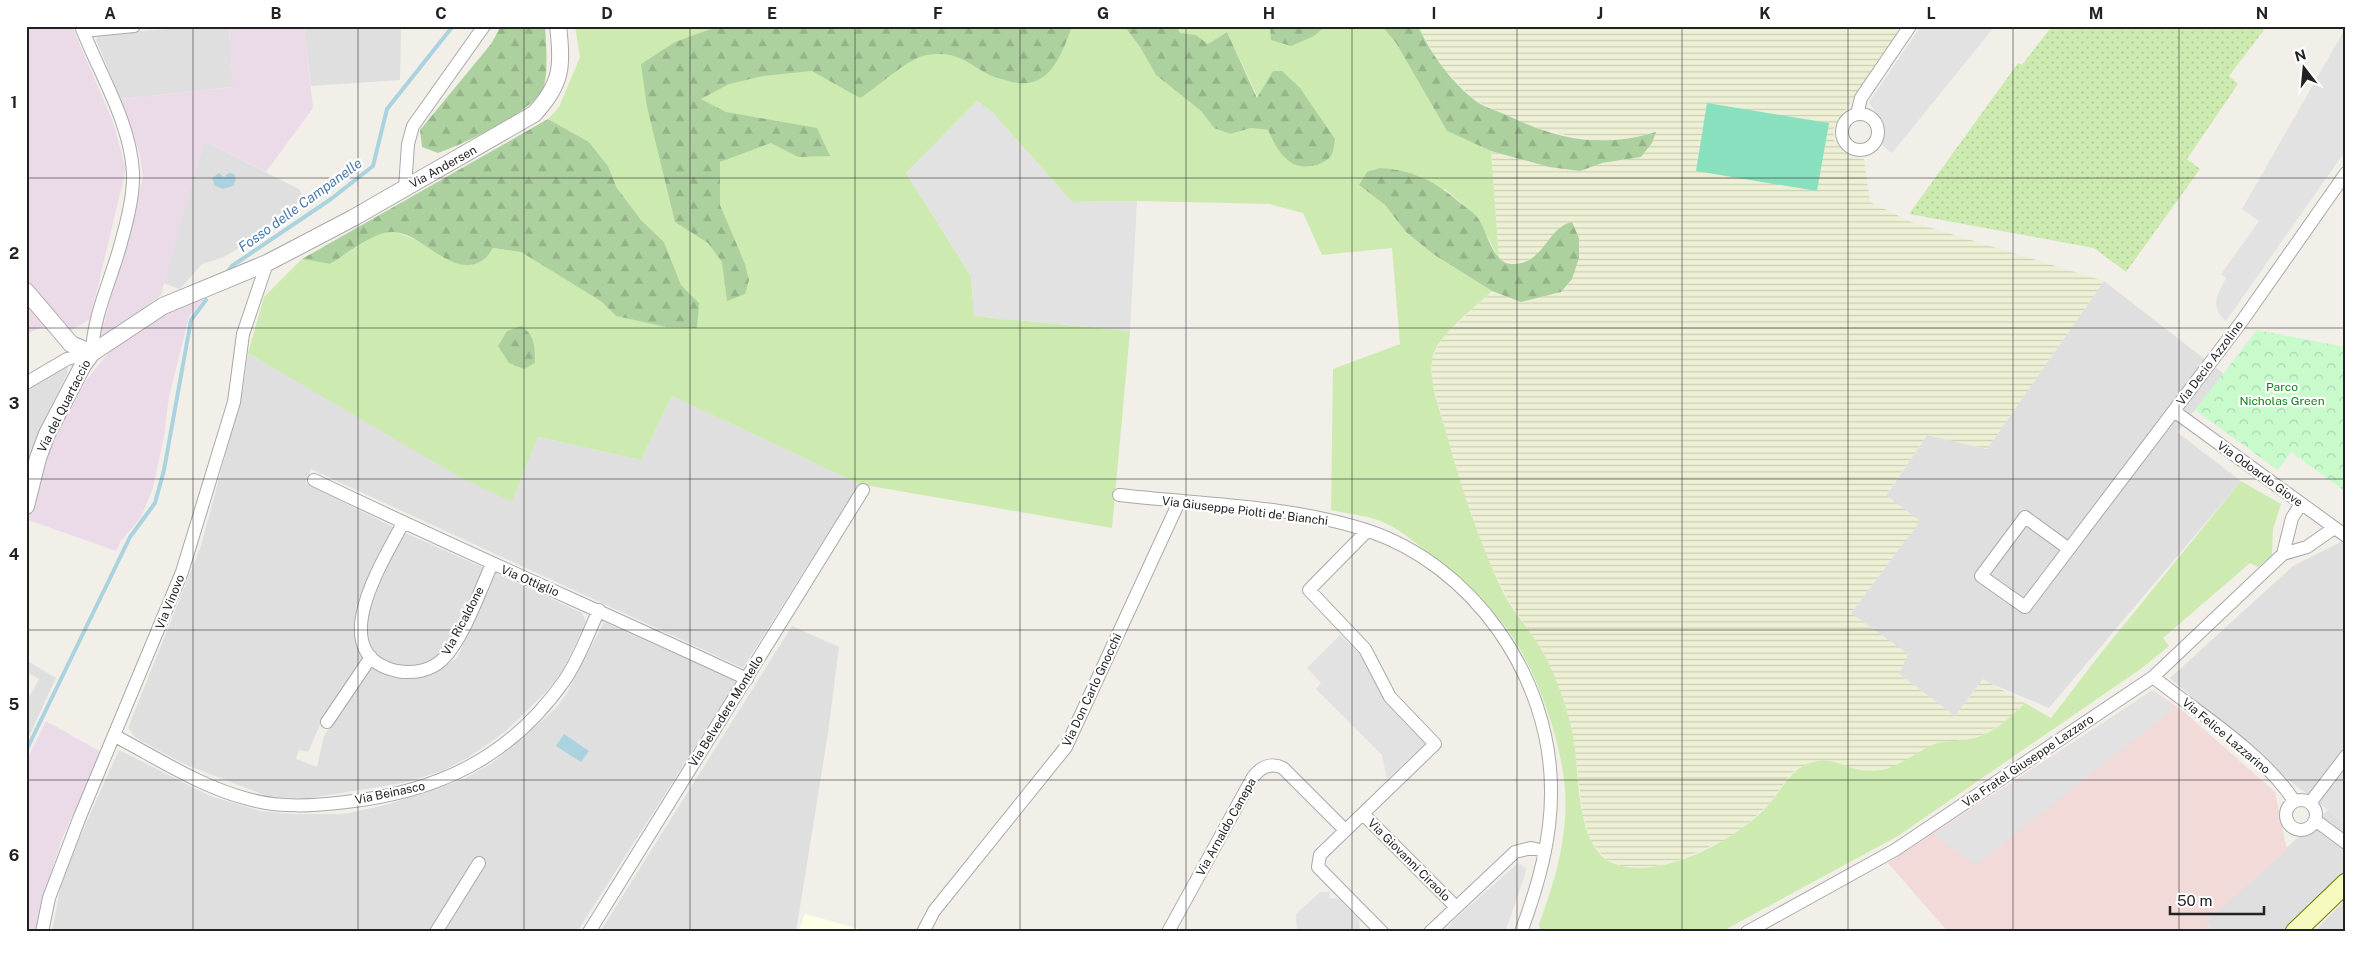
<svg xmlns="http://www.w3.org/2000/svg" width="2372" height="958" viewBox="0 0 2372 958" font-family="'Public Sans',sans-serif">
<defs>
<pattern id="farmland-rules" width="6" height="5" patternUnits="userSpaceOnUse" patternTransform="scale(1.25)"><rect width="6" height="5" fill="#eef0d5"/><path d="M0 2.5h6" fill="none" stroke="#ccceb7"/></pattern>
<pattern id="forest-firs" width="22" height="20" patternUnits="userSpaceOnUse" patternTransform="scale(1.25)"><rect width="22" height="20" fill="#add19e"/><path d="M5 1l3.5 6h-7zM16 11l3.5 6h-7z" fill="#95b388"/></pattern>
<pattern id="park-crowns" width="20" height="18" patternUnits="userSpaceOnUse" patternTransform="scale(1.25)"><rect width="20" height="18" fill="#c8facc"/><path d="M2 6a3 3 0 1 1 6 0M12 15a3 3 0 1 1 6 0" fill="none" stroke="#acd6af"/></pattern>
<pattern id="garden-dots" width="8" height="8" patternUnits="userSpaceOnUse" patternTransform="scale(1.25)"><rect width="8" height="8" fill="#cdebb0"/><path d="M2 2h.1M6 6h.1" fill="none" stroke="#b0c997" stroke-width="1.8" stroke-linecap="round"/></pattern>
</defs>
<rect width="100%" height="100%" fill="#f2efe9"/>
<path fill="#e0dfdf" d="M 212,26 L 229,26 L 233,87 L 121,99 L 96,40 L 99,34 Z
M 304,26 L 401,26 L 400,80 L 311,86 Z
M 204,141 L 299,189 L 304,199 L 287,219 L 224,257 L 202,264 L 180,289 L 163,283 Z
M 2104,281 L 2224,374 L 2177,432 L 2241,481 L 2049,708 L 1983,680 L 1955,716 L 1899,674 L 1851,613 L 1919,522 L 1886,496 L 1927,435 L 1987,449 Z
M 248,353 L 512,502 L 538,437 L 641,460 L 672,396 L 859,484 L 743,668 L 311,469 L 306,483 L 393,527 L 372,566 L 356,606 L 355,636 L 365,659 L 323,718 L 308,752 L 299,750 L 296,759 L 317,767 L 324,736 L 371,664 L 391,677 L 405,679 L 433,674 L 457,658 L 496,573 L 582,613 L 586,622 L 563,670 L 545,693 L 506,731 L 469,757 L 442,771 L 403,783 L 303,799 L 267,796 L 184,764 L 136,738 L 128,728 L 201,546 L 243,389 Z
M 68,366 L 67,374 L 38,434 L 31,458 L 26,461 L 26,390 Z
M 403,532 L 484,568 L 447,647 L 432,661 L 415,667 L 397,666 L 383,659 L 374,652 L 365,628 L 366,611 Z
M 2341,542 L 2346,546 L 2346,870 L 2283,932 L 2213,932 L 2205,922 L 2328,810 L 2286,778 L 2170,678 L 2293,566 Z
M 604,622 L 737,681 L 577,932 L 442,932 L 465,877 L 429,932 L 52,932 L 63,874 L 119,750 L 210,796 L 260,811 L 293,814 L 345,814 L 389,804 L 464,779 L 492,763 L 524,737 L 556,708 L 567,693 Z
M 792,626 L 839,647 L 828,733 L 796,932 L 600,932 Z
M 26,660 L 56,678 L 26,743 L 26,703 L 39,679 L 26,672 Z
M 2346,899 L 2346,932 L 2314,932 Z"/>
<path fill="#f2dad9" d="M 2153,690 L 2183,711 L 2275,792 L 2287,850 L 2205,922 L 2213,932 L 1948,932 L 1888,863 Z"/>
<path fill="#ebdbe8" d="M 26,26 L 72,26 L 113,122 L 126,169 L 90,319 L 67,333 L 26,283 Z
M 229,26 L 304,26 L 313,108 L 266,172 L 204,141 L 161,295 L 99,342 L 143,178 L 140,155 L 121,99 L 233,87 Z
M 203,294 L 203,300 L 189,317 L 169,397 L 164,436 L 153,488 L 141,517 L 121,541 L 116,551 L 28,520 L 39,474 L 54,435 L 84,383 L 110,351 L 139,328 Z
M 26,302 L 45,326 L 26,334 Z
M 46,721 L 101,752 L 61,841 L 39,913 L 36,932 L 26,932 L 26,761 Z"/>
<path fill="#ffffe5" d="M 805,914 L 863,930 L 866,932 L 798,932 Z"/>
<path fill="url(#farmland-rules)" d="M 1418,26 L 1902,26 L 1833,129 L 1834,140 L 1841,149 L 1852,158 L 1864,159 L 1870,202 L 1909,221 L 2104,281 L 1987,449 L 1927,435 L 1886,495 L 1920,521 L 1851,613 L 1908,654 L 1899,674 L 1955,716 L 1983,679 L 2025,703 L 2008,719 L 1985,734 L 1970,739 L 1933,745 L 1892,768 L 1870,772 L 1824,760 L 1815,761 L 1795,770 L 1789,776 L 1769,804 L 1734,836 L 1674,862 L 1655,866 L 1622,866 L 1607,860 L 1596,848 L 1591,841 L 1583,816 L 1574,743 L 1544,653 L 1507,598 L 1486,555 L 1460,483 L 1432,381 L 1432,358 L 1443,337 L 1492,291 L 1521,302 L 1561,292 L 1572,279 L 1552,237 L 1542,252 L 1528,260 L 1511,264 L 1499,259 L 1491,151 L 1549,167 L 1580,171 L 1602,163 L 1641,157 L 1656,133 L 1628,140 L 1593,141 L 1543,130 L 1522,123 L 1474,100 L 1439,64 Z"/>
<path fill="#cdebb0" d="M 575,26 L 1124,26 L 1140,47 L 1156,75 L 1201,111 L 1214,128 L 1230,134 L 1251,128 L 1268,130 L 1273,141 L 1258,98 L 1227,32 L 1208,44 L 1196,35 L 1180,33 L 1177,26 L 1270,26 L 1270,29 L 1314,36 L 1326,26 L 1382,26 L 1396,43 L 1447,131 L 1491,151 L 1499,259 L 1477,217 L 1445,189 L 1359,185 L 1385,205 L 1406,232 L 1433,254 L 1492,291 C 1475,308 1434,337 1432,361 C 1429,385 1440,409 1446,432 C 1461,488 1479,542 1504,594 C 1515,615 1533,633 1544,654 C 1558,680 1572,720 1575,749 C 1579,782 1578,851 1615,864 C 1660,881 1741,838 1769,804 C 1785,786 1791,766 1817,761 C 1832,757 1854,772 1871,771 C 1895,771 1911,755 1932,745 C 1944,740 1957,742 1970,739 C 1991,735 2010,718 2025,703 L 2051,718 L 2101,653 L 2241,481 L 2281,504 L 2273,529 L 2272,555 L 2258,567 L 2250,563 L 2163,638 L 2169,646 L 2142,668 L 1898,836 L 1721,932 L 1541,932 L 1539,924 C 1555,881 1568,838 1565,791 C 1562,741 1535,665 1504,625 C 1486,603 1465,586 1444,567 C 1426,551 1405,532 1383,522 C 1368,515 1347,514 1331,510 L 1333,369 L 1400,344 L 1392,248 L 1322,255 L 1303,213 L 1269,204 L 1137,201 L 1072,202 L 992,112 L 977,101 L 906,173 L 971,276 L 974,316 L 1130,331 L 1112,528 L 859,484 L 672,396 L 641,460 L 538,437 L 512,502 L 458,476 L 248,353 L 264,297 L 302,259 L 330,264 L 377,234 L 393,231 L 416,240 L 448,260 L 484,260 L 493,248 L 521,252 L 602,302 L 616,316 L 699,303 L 681,285 L 664,242 L 641,220 L 617,188 L 608,166 L 589,142 L 548,119 L 559,107 L 580,57 Z"/>
<path fill="url(#forest-firs)" d="M 501,26 L 545,26 C 546,40 549,79 542,91 C 529,113 464,144 438,153 L 422,147 L 420,130 L 491,44 Z
M 719,26 L 1072,26 C 1060,60 1047,94 1005,80 C 998,78 990,76 984,72 C 963,59 953,51 927,55 C 909,57 877,88 860,98 L 812,71 L 763,76 L 729,84 L 701,99 L 726,112 L 817,128 L 830,156 L 798,157 L 771,143 L 720,162 L 720,205 L 745,264 L 749,280 L 745,294 L 727,301 L 722,262 L 708,243 L 675,222 L 647,107 L 641,64 L 675,42 Z
M 1124,26 L 1177,26 L 1180,33 L 1196,35 L 1208,44 L 1227,32 L 1257,98 L 1273,71 L 1282,71 L 1300,88 L 1335,139 C 1334,144 1334,150 1332,154 C 1325,167 1300,170 1290,162 C 1279,154 1273,141 1268,130 L 1251,128 L 1230,134 L 1214,128 L 1201,111 L 1156,75 L 1140,47 Z
M 1270,26 L 1326,26 L 1314,36 L 1291,46 L 1271,40 Z
M 1382,26 L 1418,26 C 1431,54 1449,79 1473,99 C 1481,106 1495,110 1504,114 C 1557,139 1600,149 1656,132 L 1652,143 L 1641,157 L 1602,163 L 1580,171 L 1549,167 L 1491,151 L 1447,131 L 1396,43 Z
M 548,119 L 589,142 L 608,166 L 617,188 L 641,220 L 664,242 L 681,285 L 699,303 L 697,328 L 666,327 L 616,316 L 602,302 L 521,252 L 493,248 C 490,252 487,258 483,260 C 452,281 421,230 391,232 C 372,233 347,254 330,264 L 302,259 Z
M 1380,168 C 1412,170 1435,181 1459,202 C 1465,207 1472,211 1477,217 C 1487,229 1492,264 1512,264 C 1544,265 1547,227 1572,222 L 1579,238 L 1579,258 L 1572,279 L 1561,292 L 1521,302 L 1492,291 L 1433,254 L 1406,232 L 1385,205 L 1359,185 L 1367,172 Z
M 521,326 C 535,335 535,347 535,363 L 524,369 L 509,363 L 498,346 L 507,331 Z"/>
<path fill="url(#park-crowns)" d="M 2257,330 L 2346,347 L 2346,492 L 2291,452 L 2278,470 L 2195,410 Z"/>
<path fill="url(#garden-dots)" d="M 2052,26 L 2267,26 L 2229,76 L 2238,84 L 2187,159 L 2200,169 L 2126,272 L 2094,248 L 1909,214 L 2018,63 L 2022,65 Z"/>
<path fill="#88e0be" d="M 1707,103 L 1829,123 L 1817,191 L 1696,171 Z"/>
<path fill="#e2e2e2" d="M 1921,26 L 1995,26 L 1892,153 L 1882,145 L 1883,132 L 1880,120 L 1869,102 Z
M 2346,27 L 2346,150 L 2226,321 L 2219,314 L 2216,304 L 2217,296 L 2226,278 L 2221,274 L 2259,221 L 2242,209 Z
M 977,101 L 992,112 L 1072,202 L 1137,201 L 1130,331 L 974,316 L 971,276 L 906,173 Z
M 1340,635 L 1359,653 L 1383,696 L 1427,742 L 1387,779 L 1382,755 L 1316,689 L 1321,683 L 1307,668 Z
M 2153,690 L 2174,708 L 1976,865 L 1934,835 Z
M 2346,769 L 2346,827 L 2321,803 Z
M 1518,863 L 1526,868 L 1525,875 L 1505,932 L 1445,932 L 1453,921 Z
M 1320,892 L 1330,892 L 1329,898 L 1339,899 L 1359,920 L 1360,932 L 1297,932 L 1296,914 Z"/>
<path fill="#aad3df" d="M 219,173 L 224,177 L 229,173 L 234,174 L 236,179 L 233,186 L 223,189 L 215,186 L 212,178 Z
M 564,734 L 589,751 L 581,762 L 556,746 Z"/>
<g fill="none" stroke-linecap="round" stroke-linejoin="round">
<path stroke="#aad3df" stroke-width="4" d="M 228,271 L 232,266 L 331,199 L 373,166 L 387,109 L 453,26
M 26,751 L 130,537 L 155,503 L 164,470 L 191,320 L 206,300"/>
<defs>
<path id="minor" d="M 83,31 L 134,26
M1842 132a18 18 0 1 1 36 0a18 18 0 1 1-36 0Z
M 1857,114 L 1861,98 L 1910,26
M 405,188 L 408,144 L 413,126 L 484,26
M 26,383 L 67,359 L 92,353 C 93,314 113,276 122,239 C 128,218 134,194 133,172 C 130,121 99,73 81,26
M 2174,411 L 2346,536
M 314,480 C 457,549 603,612 747,679
M 1119,495 C 1200,504 1288,505 1366,530 C 1473,565 1550,676 1551,788 C 1552,838 1538,886 1521,932
M 403,523 C 384,560 322,654 397,671 C 413,674 431,671 443,659 C 463,640 480,590 492,564
M 1367,531 L 1309,590 L 1365,649 L 1390,697 L 1435,744 L 1320,855 L 1318,867 L 1382,932
M 2069,549 L 2025,517 L 1981,576 L 2025,607 L 2242,321 L 2346,173
M 2283,554 L 2292,518 L 2301,504
M 2153,677 C 2197,712 2264,754 2294,801
M 327,722 L 371,657
M 115,736 C 157,758 201,787 248,799 C 280,808 313,806 346,802 C 437,792 510,758 564,681 C 579,660 588,633 599,610
M2286 815a15 15 0 1 1 30 0a15 15 0 1 1-30 0Z
M 2310,803 L 2346,756
M 1363,814 L 1456,907
M 2315,820 L 2346,843
M 42,932 L 49,898 L 79,819 L 182,572 L 234,402 L 243,334 L 267,263
M 436,932 L 479,863
M 589,932 L 863,490
M 923,932 L 934,911 L 1066,747 L 1179,502
M 1168,932 L 1253,777 C 1261,767 1271,762 1283,768 L 1345,830
M 1430,932 L 1515,852 L 1531,848 L 1545,851
M 1747,932 L 1895,850 L 2153,677 L 2283,554 L 2307,547 L 2334,528"/>
<path id="tertiary" d="M 26,291 L 71,344 L 92,353
M 26,506 L 38,458 L 47,434 L 83,365 L 92,353 L 163,306 L 267,263 L 353,218 L 534,114 C 562,84 563,66 558,26"/>
<path id="secondary" d="M 2295,932 L 2346,883"/>
</defs>
<use href="#minor" stroke="#a9a9a9" stroke-width="14"/>
<use href="#tertiary" stroke="#a9a9a9" stroke-width="18"/>
<use href="#secondary" stroke="#707d05" stroke-width="21"/>
<use href="#minor" stroke="#fff" stroke-width="12"/>
<use href="#tertiary" stroke="#fff" stroke-width="16"/>
<use href="#secondary" stroke="#f7fabf" stroke-width="19"/>
</g>
<path fill="none" stroke="#222" stroke-width="1" stroke-opacity="0.55" d="M 193,26 L 193,932M 358,26 L 358,932M 524,26 L 524,932M 690,26 L 690,932M 855,26 L 855,932M 1020,26 L 1020,932M 1186,26 L 1186,932M 1352,26 L 1352,932M 1517,26 L 1517,932M 1682,26 L 1682,932M 1848,26 L 1848,932M 2013,26 L 2013,932M 2179,26 L 2179,932M 26,178 L 2346,178M 26,328 L 2346,328M 26,479 L 2346,479M 26,630 L 2346,630M 26,780 L 2346,780"/>
<g text-anchor="middle" dominant-baseline="central" stroke-width="4.5" stroke-linejoin="round" paint-order="stroke">
<g font-size="12" fill="#222" stroke="#fff">
<text transform="translate(443 167) rotate(-29)">Via Andersen</text>
<text transform="translate(2210 363) rotate(-53)">Via Decio Azzolino</text>
<text transform="translate(64 406) rotate(-63)">Via del Quartaccio</text>
<text transform="translate(2260 474) rotate(36)">Via Odoardo Giove</text>
<text transform="translate(1245 511) rotate(7)">Via Giuseppe Piolti de' Bianchi</text>
<text transform="translate(530 581) rotate(23)">Via Ottiglio</text>
<text transform="translate(170 602) rotate(-68)">Via Vinovo</text>
<text transform="translate(463 621) rotate(-62)">Via Ricaldone</text>
<text transform="translate(1092 690) rotate(-65)">Via Don Carlo Gnocchi</text>
<text transform="translate(726 711) rotate(-58)">Via Belvedere Montello</text>
<text transform="translate(2226 736) rotate(40)">Via Felice Lazzarino</text>
<text transform="translate(2028 761) rotate(-34)">Via Fratel Giuseppe Lazzaro</text>
<text transform="translate(390 793) rotate(-12)">Via Beinasco</text>
<text transform="translate(1226 827) rotate(-61)">Via Arnaldo Canepa</text>
<text transform="translate(1409 860) rotate(45)">Via Giovanni Ciraolo</text>
</g>
<g font-size="12" fill="#0c8416" stroke="#fff">
<text x="2282" y="387">Parco<tspan x="2282" dy="14">Nicholas Green</tspan></text>
</g>
<g font-size="14" font-style="italic" fill="#4a7aab" stroke="#fff">
<text transform="translate(300 205) rotate(-36)">Fosso delle Campanelle</text>
</g>
</g>
<rect width="2372" height="958" fill="none" stroke="#ffffff" stroke-width="55"/>
<g transform="translate(2304 68) rotate(344)" stroke="#ffffff" stroke-width="4" paint-order="stroke">
<path d="M0-4L9 19L0 12L-9 19Z" fill="#222222"/>
<text y="-8" font-size="14" font-weight="bold" text-anchor="middle" fill="#222222">N</text>
</g>
<path d="M2170 906v8h94v-8" fill="none" stroke="#222222" stroke-width="2.5"/>
<text x="2177" y="906" font-size="15" fill="#222222" stroke="#ffffff" stroke-width="4" paint-order="stroke">50 m</text>
<rect x="28" y="28" width="2316" height="902" fill="none" stroke="#222" stroke-width="2"/>
<g font-size="16" text-anchor="middle" font-weight="bold" fill="#222">
<text x="110" y="19">A</text>
<text x="276" y="19">B</text>
<text x="441" y="19">C</text>
<text x="607" y="19">D</text>
<text x="772" y="19">E</text>
<text x="938" y="19">F</text>
<text x="1103" y="19">G</text>
<text x="1269" y="19">H</text>
<text x="1434" y="19">I</text>
<text x="1600" y="19">J</text>
<text x="1765" y="19">K</text>
<text x="1931" y="19">L</text>
<text x="2096" y="19">M</text>
<text x="2262" y="19">N</text>
<text x="14" y="108">1</text>
<text x="14" y="259">2</text>
<text x="14" y="409">3</text>
<text x="14" y="560">4</text>
<text x="14" y="710">5</text>
<text x="14" y="861">6</text>
</g>
</svg>
